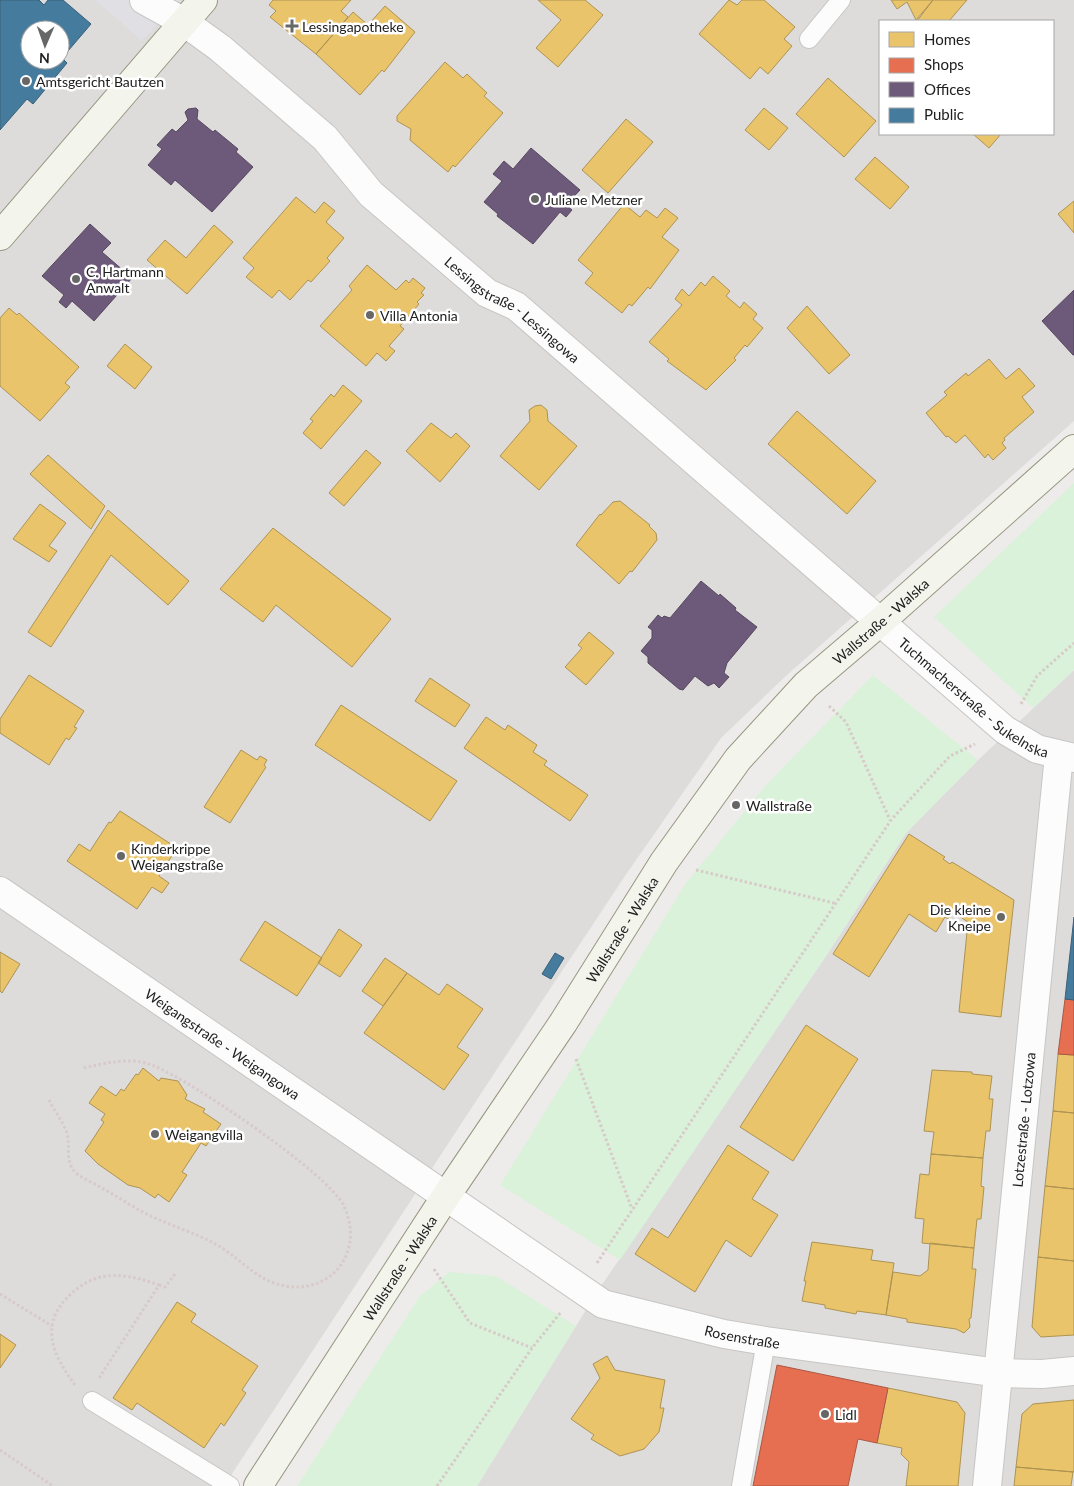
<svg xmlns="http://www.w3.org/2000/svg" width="1074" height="1486" viewBox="0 0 1074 1486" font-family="Lato,sans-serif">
<rect width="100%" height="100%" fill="#eeecea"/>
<path fill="#dddcdb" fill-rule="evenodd" d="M 0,0 L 1074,0 L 1074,421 L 787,675 L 721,738 L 625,876 L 501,1063 L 224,1486 L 0,1486 ZM 880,21 L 1053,21 L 1053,134 L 880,134 ZM 30,30 L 60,30 L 60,60 L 30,60 Z
M 1074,670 L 1074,1486 L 477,1486 L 597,1292 L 828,953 L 906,833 L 978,760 Z"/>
<path fill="#d9f2d9" d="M 1074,483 L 1074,670 L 1033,708 L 934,617 Z
M 873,675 L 978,760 L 906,833 L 828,953 L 620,1260 L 500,1185 L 686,883 L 766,785 Z
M 449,1272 L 496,1276 L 576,1326 L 479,1483 L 477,1486 L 297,1486 L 420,1296 Z"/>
<path fill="#e0dfe4" d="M 95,0 L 179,0 L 142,41 Z"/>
<path fill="#e9c46a" stroke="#ad9354" d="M 273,0 L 351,0 L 341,11 L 348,17 L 316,54 L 270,17 L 276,11 L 269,5 Z
M 538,0 L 585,0 L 603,15 L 558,67 L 536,48 L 561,20 Z
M 729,0 L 737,5 L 742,0 L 764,0 L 795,27 L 784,39 L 792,46 L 768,74 L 760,67 L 750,79 L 699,34 Z
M 891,0 L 933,0 L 916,20 L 907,2 L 897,9 Z
M 933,0 L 967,0 L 949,21 L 917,21 Z
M 385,6 L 415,32 L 384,72 L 382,70 L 360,95 L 316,54 L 353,12 L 368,25 Z
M 445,62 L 463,78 L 467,74 L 487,93 L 484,96 L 503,113 L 455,167 L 453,165 L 448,172 L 410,140 L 411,129 L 397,121 L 397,116 Z
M 828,78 L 876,121 L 844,157 L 796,114 Z
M 764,108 L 788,128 L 769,150 L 745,130 Z
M 626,119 L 653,142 L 608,193 L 582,170 Z
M 973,134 L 1001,134 L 989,148 Z
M 875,157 L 909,187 L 890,209 L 855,179 Z
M 296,197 L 315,213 L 324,202 L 335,211 L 326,222 L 344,238 L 327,258 L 330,261 L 311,282 L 308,280 L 290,300 L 279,290 L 272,298 L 246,277 L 254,268 L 243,258 Z
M 1074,201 L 1074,233 L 1058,214 Z
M 624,204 L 640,217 L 646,210 L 657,218 L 665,208 L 678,218 L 662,237 L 679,250 L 650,289 L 648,287 L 632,306 L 629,304 L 622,313 L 585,283 L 593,273 L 578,260 Z
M 214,225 L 233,242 L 187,294 L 147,260 L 165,240 L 186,258 Z
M 367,265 L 396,290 L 406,280 L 409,283 L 413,278 L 425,288 L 421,293 L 424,295 L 417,302 L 419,304 L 400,326 L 404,329 L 389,346 L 395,351 L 386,361 L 377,353 L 366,366 L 320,326 L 352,290 L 349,286 Z
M 713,276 L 730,291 L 726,296 L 740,308 L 744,302 L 757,314 L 753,319 L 763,328 L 747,347 L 745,345 L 734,358 L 736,360 L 706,390 L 667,361 L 669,359 L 649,342 L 682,305 L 675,299 L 682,289 L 689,296 L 701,282 L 705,286 Z
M 807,306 L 850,355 L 829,374 L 787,328 Z
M 9,308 L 17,315 L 19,313 L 79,367 L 65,383 L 70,387 L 40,421 L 0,386 L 0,318 Z
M 125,344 L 152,367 L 135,389 L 107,366 Z
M 989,359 L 1006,379 L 1019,368 L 1035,386 L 1022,397 L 1034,412 L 1004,438 L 1005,440 L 1002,443 L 1006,448 L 993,460 L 988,454 L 985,458 L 965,435 L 956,443 L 948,436 L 946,437 L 926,413 L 947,395 L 944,392 L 966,373 L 968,376 Z
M 343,385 L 362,401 L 321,449 L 303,433 L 313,421 L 310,419 L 331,394 L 334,397 Z
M 541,405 L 547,410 L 548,421 L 577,446 L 539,490 L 500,456 L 530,421 L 529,410 L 535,406 Z
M 797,411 L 876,481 L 847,514 L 768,444 Z
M 431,423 L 451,438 L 456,433 L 470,446 L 440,482 L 406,451 Z
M 366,450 L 381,463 L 344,506 L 329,493 Z
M 48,455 L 105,506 L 91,529 L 30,474 Z
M 620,501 L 650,525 L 649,526 L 656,533 L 657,540 L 632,572 L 630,571 L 619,584 L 576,545 L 600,514 L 601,515 L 613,502 Z
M 40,504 L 66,523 L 49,546 L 57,551 L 49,562 L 13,539 Z
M 108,510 L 189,581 L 168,605 L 111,555 L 51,647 L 28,632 Z
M 273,528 L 391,619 L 352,667 L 276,605 L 263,622 L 220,589 Z
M 589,632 L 614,653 L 586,685 L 565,667 L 582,648 L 578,645 Z
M 29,675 L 84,711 L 74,727 L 77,728 L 69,740 L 66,738 L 49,765 L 0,733 L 0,719 Z
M 430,678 L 470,705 L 455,727 L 415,701 Z
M 341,705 L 457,781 L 430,821 L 315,745 Z
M 486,717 L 505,730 L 508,725 L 537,745 L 533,752 L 547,761 L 544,765 L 588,795 L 570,821 L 464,748 Z
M 241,750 L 257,760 L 260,756 L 267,760 L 264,765 L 266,767 L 230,823 L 204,807 Z
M 120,811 L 177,848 L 159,876 L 169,883 L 162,893 L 152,887 L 137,909 L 67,861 L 79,844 L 90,851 L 109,822 L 111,823 Z
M 909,834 L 945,857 L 943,859 L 950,864 L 952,862 L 1014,900 L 1001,1017 L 959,1012 L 968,922 L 953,912 L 948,919 L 945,917 L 936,932 L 909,914 L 869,977 L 833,954 Z
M 265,921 L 322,958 L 297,996 L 240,960 Z
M 339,929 L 362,945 L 340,977 L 318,963 Z
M 0,952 L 20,964 L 2,993 L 0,991 Z
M 385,958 L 407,973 L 383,1006 L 362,991 Z
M 407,973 L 439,995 L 447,984 L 483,1009 L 457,1047 L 469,1055 L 444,1090 L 364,1033 Z
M 806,1025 L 858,1059 L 793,1161 L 740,1127 Z
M 1058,1054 L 1074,1055 L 1074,1113 L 1053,1111 Z
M 143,1068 L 159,1081 L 161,1078 L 178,1081 L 187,1095 L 185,1099 L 205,1109 L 203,1112 L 221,1124 L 206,1146 L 201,1143 L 182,1172 L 187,1175 L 169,1202 L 158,1194 L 155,1198 L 140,1188 L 128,1185 L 98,1164 L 85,1151 L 104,1122 L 101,1120 L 105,1114 L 89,1103 L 101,1086 L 116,1096 L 121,1089 L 124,1091 L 136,1074 L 138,1075 Z
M 932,1070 L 972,1072 L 972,1074 L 992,1076 L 989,1099 L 993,1099 L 990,1131 L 986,1131 L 983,1158 L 931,1154 L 934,1132 L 924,1131 Z
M 1053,1111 L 1074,1113 L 1074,1189 L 1045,1186 Z
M 728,1145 L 769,1172 L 752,1199 L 778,1215 L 751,1257 L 726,1240 L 695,1292 L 635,1254 L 652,1228 L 668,1238 Z
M 931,1154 L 983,1158 L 981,1186 L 984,1187 L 981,1219 L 977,1219 L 974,1248 L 922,1243 L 924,1219 L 915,1218 L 920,1174 L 929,1175 Z
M 1045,1186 L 1074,1189 L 1074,1261 L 1038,1257 Z
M 812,1242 L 873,1250 L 871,1260 L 894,1263 L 886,1315 L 857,1311 L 856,1314 L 825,1308 L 825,1305 L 802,1301 L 806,1281 L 804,1281 Z
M 930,1243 L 974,1248 L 972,1269 L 976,1269 L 971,1318 L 969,1319 L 970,1327 L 964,1333 L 956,1329 L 907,1322 L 907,1319 L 886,1315 L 893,1272 L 920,1276 L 928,1270 Z
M 1038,1257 L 1074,1261 L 1074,1335 L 1041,1337 L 1032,1327 Z
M 177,1302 L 196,1314 L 191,1322 L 258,1366 L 242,1390 L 246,1393 L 224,1426 L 221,1423 L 204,1448 L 137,1403 L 132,1410 L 113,1398 Z
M 0,1334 L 16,1345 L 0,1368 Z
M 607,1356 L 615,1370 L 665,1380 L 660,1408 L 664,1408 L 659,1432 L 644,1449 L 620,1456 L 591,1439 L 594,1435 L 571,1419 L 600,1378 L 593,1364 Z
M 888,1388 L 957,1402 L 965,1413 L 958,1486 L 906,1486 L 909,1462 L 901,1454 L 902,1448 L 877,1443 Z
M 1074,1400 L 1074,1472 L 1016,1467 L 1022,1414 L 1033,1404 Z
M 1016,1467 L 1073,1472 L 1071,1486 L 1014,1486 Z"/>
<path fill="#e76f51" stroke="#ab5742" d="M 1065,999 L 1074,1000 L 1074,1055 L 1058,1054 Z
M 777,1365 L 888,1388 L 877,1443 L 858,1439 L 848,1486 L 753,1486 Z"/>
<path fill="#6d597a" stroke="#56485f" d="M 196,108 L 198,110 L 197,119 L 213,132 L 215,130 L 238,149 L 236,152 L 253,167 L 212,212 L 175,180 L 171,185 L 148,165 L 162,149 L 157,145 L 172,129 L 176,132 L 188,120 L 185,112 L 188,109 Z
M 531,148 L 580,190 L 566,205 L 572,210 L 566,217 L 560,212 L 533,244 L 497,216 L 498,214 L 484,202 L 502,181 L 493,174 L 504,161 L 513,169 Z
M 90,224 L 111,243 L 102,252 L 132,278 L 94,321 L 72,301 L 66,308 L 59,302 L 64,295 L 42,276 Z
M 1074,290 L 1074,355 L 1073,355 L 1042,321 Z
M 701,581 L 719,596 L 720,594 L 736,608 L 735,610 L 757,627 L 727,663 L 724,673 L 729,677 L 719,688 L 714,683 L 708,686 L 695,676 L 683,690 L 679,689 L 648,663 L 648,657 L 641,651 L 652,638 L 652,630 L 648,627 L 658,615 L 662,618 L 664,616 L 670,618 Z"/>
<path fill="#457b9d" stroke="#3a6078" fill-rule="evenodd" d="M 0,0 L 39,0 L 44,5 L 48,0 L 63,0 L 91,24 L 62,58 L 67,63 L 33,104 L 27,99 L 0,130 ZM 30,30 L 60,30 L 60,60 L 30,60 Z
M 1074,917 L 1074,1000 L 1065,999 Z
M 555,953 L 564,958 L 551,979 L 542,974 Z"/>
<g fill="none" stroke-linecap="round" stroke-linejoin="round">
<defs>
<path id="lane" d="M 809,39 L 841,0
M 92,1401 L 230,1486
M 741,1486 L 766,1341"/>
<g id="street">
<path id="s1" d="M 144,0 L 184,22 L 220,48 L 325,138 L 371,194 L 487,293 L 516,306 L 1005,730 L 1037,749 L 1074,758"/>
<path id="s2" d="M 0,891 L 603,1304 L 724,1334 L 766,1341 L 999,1373 L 1042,1374 L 1074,1371"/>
<path id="s3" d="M 987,1486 L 1059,755"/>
</g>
<g id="secondary">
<path d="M 0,236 L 203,0"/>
<path id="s4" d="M 258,1486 L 446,1196 L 563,1023 L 664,862 L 738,759 L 806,685 L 881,621 L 1074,449"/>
</g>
</defs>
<use href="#lane" stroke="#c7c6c5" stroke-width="20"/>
<use href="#street" stroke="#c7c6c5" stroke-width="30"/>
<use href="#secondary" stroke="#979782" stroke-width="30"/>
<path stroke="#d7cac8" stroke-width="3" stroke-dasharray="2.5 2.5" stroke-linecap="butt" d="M 1021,704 L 1037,676 L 1074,643
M 829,706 L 846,722 L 890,820
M 696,870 L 834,903
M 576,1059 L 632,1209
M 49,1100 C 54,1110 63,1122 67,1133 C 71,1147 64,1161 76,1173 C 83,1179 94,1183 102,1188 C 120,1198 137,1210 155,1218 C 175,1227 198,1234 217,1245 C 237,1256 252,1275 274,1283 C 325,1301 367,1256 344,1206 C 329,1174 190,1080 154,1066 C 130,1056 107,1063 83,1068
M 597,1263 L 891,820 L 950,756 L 975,744
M 434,1269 L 470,1323 L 532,1348
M 159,1285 L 165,1287 L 175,1274
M 0,1294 L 52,1326
M 75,1385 C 52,1354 38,1323 72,1293 C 82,1284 93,1278 106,1276 C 125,1274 142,1279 159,1285 L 99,1378
M 0,1450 L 53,1486
M 437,1486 L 532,1348 L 561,1312"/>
<use href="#lane" stroke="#fcfcfc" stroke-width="18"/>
<use href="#street" stroke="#fcfcfc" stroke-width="28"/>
<use href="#secondary" stroke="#f3f4ec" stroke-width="28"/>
</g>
<g fill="#686767" stroke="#fff" stroke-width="2">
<path d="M289.5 18.5h5v5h5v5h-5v5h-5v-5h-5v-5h5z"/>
<circle cx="26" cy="81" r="5"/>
<circle cx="535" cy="199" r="5"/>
<circle cx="76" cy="279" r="5"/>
<circle cx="370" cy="315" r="5"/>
<circle cx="736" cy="805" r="5"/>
<circle cx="121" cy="856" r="5"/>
<circle cx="1001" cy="917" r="5"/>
<circle cx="155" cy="1134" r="5"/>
<circle cx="825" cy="1414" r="5"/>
</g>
<g text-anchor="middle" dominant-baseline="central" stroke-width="5" stroke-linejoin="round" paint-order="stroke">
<g font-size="14" fill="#202020" stroke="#fff" text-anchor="start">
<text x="302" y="26">Lessingapotheke</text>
<text x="36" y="81">Amtsgericht Bautzen</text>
<text x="545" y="199">Juliane Metzner</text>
<text x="86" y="271">C. Hartmann<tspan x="86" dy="16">Anwalt</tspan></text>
<text x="380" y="315">Villa Antonia</text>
<text x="746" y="805">Wallstraße</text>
<text x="131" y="848">Kinderkrippe<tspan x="131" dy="16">Weigangstraße</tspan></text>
<text x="991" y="909" text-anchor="end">Die kleine<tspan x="991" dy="16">Kneipe</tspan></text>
<text x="165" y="1134">Weigangvilla</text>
<text x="835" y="1414">Lidl</text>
</g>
<g font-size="14" fill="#202020" stroke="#fff">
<text stroke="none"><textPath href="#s1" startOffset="484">Lessingstraße - Lessingowa</textPath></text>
<text stroke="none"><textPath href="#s4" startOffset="1070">Wallstraße - Walska</textPath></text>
<text stroke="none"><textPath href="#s1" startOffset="1088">Tuchmacherstraße - Sukelnska</textPath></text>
<text stroke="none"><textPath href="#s4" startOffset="665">Wallstraße - Walska</textPath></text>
<text stroke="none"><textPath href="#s2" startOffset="270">Weigangstraße - Weigangowa</textPath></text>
<text stroke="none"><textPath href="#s3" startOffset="368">Lotzestraße - Lotzowa</textPath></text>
<text stroke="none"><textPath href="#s4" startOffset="260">Wallstraße - Walska</textPath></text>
<text stroke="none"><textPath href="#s2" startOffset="874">Rosenstraße</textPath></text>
</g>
</g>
<rect x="879" y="20" width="175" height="115" fill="#ffffff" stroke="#a6a6a6"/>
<rect x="889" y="32" width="25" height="15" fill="#e9c46a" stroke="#a6a6a6"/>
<text x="924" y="45" font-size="15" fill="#202020">Homes</text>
<rect x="889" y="58" width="25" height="15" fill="#e76f51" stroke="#a6a6a6"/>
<text x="924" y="70" font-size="15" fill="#202020">Shops</text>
<rect x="889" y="82" width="25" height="15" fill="#6d597a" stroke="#a6a6a6"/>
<text x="924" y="95" font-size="15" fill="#202020">Offices</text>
<rect x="889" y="108" width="25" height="15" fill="#457b9d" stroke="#a6a6a6"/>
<text x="924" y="120" font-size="15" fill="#202020">Public</text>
<g transform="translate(45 45) rotate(182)"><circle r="24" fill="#ffffff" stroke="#a6a6a6"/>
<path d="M0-4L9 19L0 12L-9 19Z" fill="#686767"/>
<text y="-8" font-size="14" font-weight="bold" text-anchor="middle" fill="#202020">N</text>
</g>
</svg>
